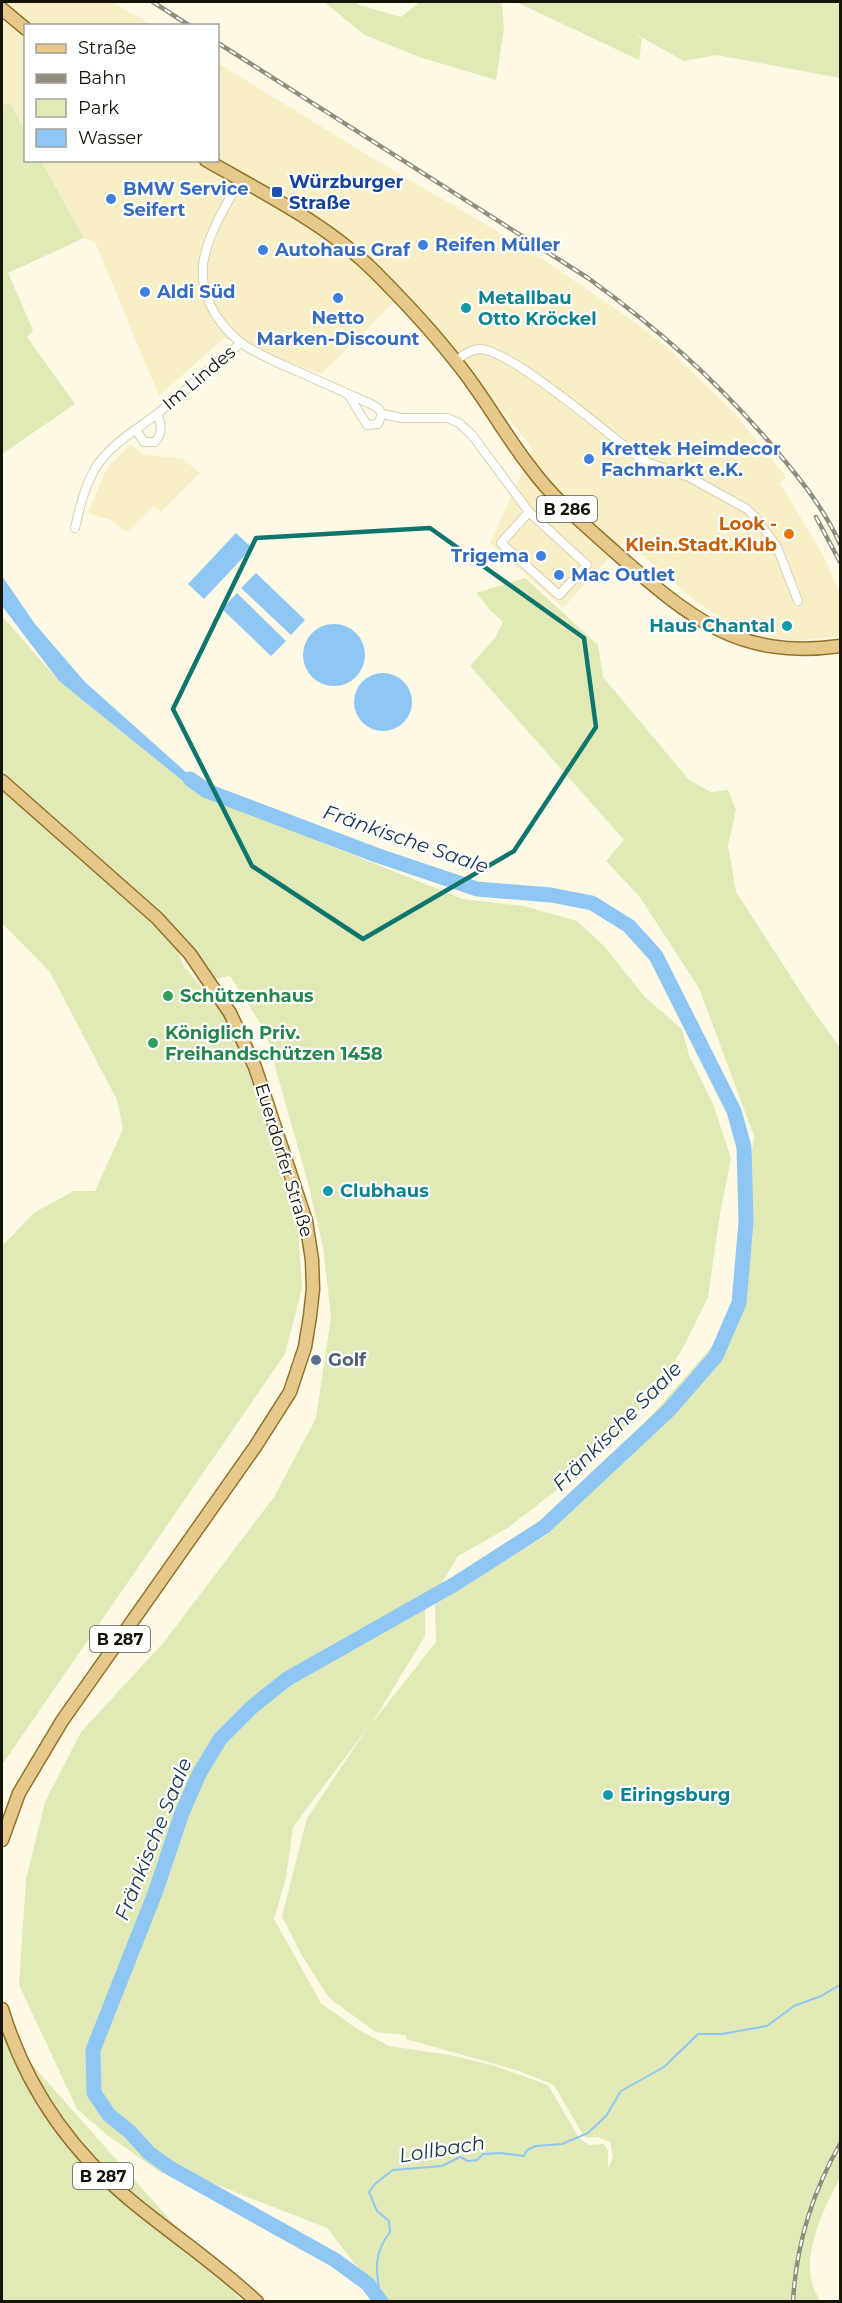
<svg xmlns="http://www.w3.org/2000/svg" width="842" height="2303" viewBox="0 0 842 2303" font-family="Montserrat,sans-serif">
<rect width="100%" height="100%" fill="#fef9e5"/>
<path fill="#f9efc6" d="M 2,2 L 111,2 L 153,25 L 26,26 L 25,131 L 11,105 L 2,105 Z
M 218,63 L 361,151 L 532,252 L 629,318 L 669,349 L 735,414 L 786,477 L 780,483 L 822,553 L 840,593 L 840,636 L 797,641 L 770,637 L 732,625 L 694,600 L 625,540 L 563,608 L 490,543 L 533,449 L 405,292 L 321,374 L 224,338 L 159,396 L 95,242 L 84,238 L 41,161 L 218,160 Z
M 131,444 L 143,455 L 182,458 L 200,473 L 161,512 L 153,506 L 127,532 L 111,520 L 88,513 L 103,476 L 112,463 Z"/>
<path fill="#e1eab6" fill-rule="evenodd" d="M 324,2 L 354,2 L 359,5 L 401,17 L 420,2 L 502,2 L 504,28 L 496,80 L 419,57 L 365,35 Z
M 516,2 L 840,2 L 840,78 L 717,55 L 684,61 L 635,34 L 642,39 L 639,60 Z
M 11,104 L 25,131 L 26,160 L 41,161 L 84,238 L 8,273 L 33,330 L 27,337 L 75,404 L 2,454 L 2,105 Z
M 525,578 L 598,645 L 603,677 L 689,780 L 711,792 L 728,790 L 736,810 L 728,846 L 736,892 L 806,1000 L 840,1048 L 840,2178 C 827,2201 808,2243 810,2270 C 810,2281 815,2292 820,2301 L 389,2301 L 355,2264 L 327,2228 L 212,2183 L 161,2173 L 106,2134 L 77,2109 L 19,1985 L 26,1879 L 45,1802 L 81,1732 L 164,1642 L 274,1497 L 316,1418 L 331,1317 L 323,1247 L 308,1183 L 265,1031 L 230,976 L 215,979 L 177,929 L 87,846 L 2,774 L 2,616 L 59,681 L 189,786 L 253,815 L 463,899 L 524,906 L 577,921 L 605,947 L 645,997 L 682,1029 L 689,1055 L 713,1104 L 731,1158 L 720,1214 L 708,1297 L 683,1348 L 655,1392 L 619,1433 L 553,1493 L 506,1529 L 458,1556 L 425,1611 L 425,1636 L 372,1723 L 436,1642 L 435,1604 L 547,1535 L 729,1327 L 754,1136 L 699,988 L 639,896 L 606,861 L 624,840 L 470,666 L 495,638 L 503,622 L 491,611 L 476,593 ZM 369,1726 L 307,1818 L 282,1916 L 301,1954 L 329,1998 L 376,2032 L 406,2035 L 406,2039 L 516,2070 L 554,2085 L 582,2133 L 586,2138 L 597,2137 L 610,2142 L 613,2157 L 608,2169 L 608,2151 L 604,2144 L 589,2145 L 579,2138 L 548,2085 L 492,2065 L 450,2055 L 389,2046 L 357,2029 L 321,2003 L 274,1919 L 286,1878 L 293,1827 Z
M 2,788 L 149,918 L 175,944 L 184,967 L 217,1004 L 238,1039 L 298,1226 L 302,1288 L 285,1354 L 2,1765 L 2,1246 L 35,1212 L 74,1191 L 95,1191 L 123,1129 L 117,1100 L 50,972 L 2,923 Z
M 2,2031 L 242,2301 L 2,2301 Z"/>
<path fill="#8ec7f4" d="M 236,533 L 252,548 L 204,599 L 188,584 Z
M 256,573 L 305,620 L 291,635 L 241,588 Z
M 2,576 L 35,624 L 85,682 L 207,791 L 189,786 L 59,681 L 2,606 Z
M 237,593 L 286,641 L 271,656 L 222,609 Z
M303 655a31 31 0 1 1 62 0a31 31 0 1 1-62 0Z
M354 702a29 29 0 1 1 58 0a29 29 0 1 1-58 0Z"/>
<g fill="none" stroke-linecap="round" stroke-linejoin="round">
<path stroke="#8ec7f4" stroke-width="2" d="M 381,2302 C 377,2273 371,2257 390,2232 L 389,2221 L 377,2211 L 369,2192 L 376,2183 L 393,2170 L 442,2166 L 460,2157 L 468,2161 L 477,2160 L 483,2154 L 500,2153 L 524,2156 L 527,2150 L 536,2146 L 562,2144 L 588,2133 L 606,2116 L 621,2091 L 664,2067 L 698,2034 L 722,2034 L 767,2026 L 794,2006 L 821,1996 L 840,1985"/>
<path stroke="#8ec7f4" stroke-width="15" d="M 190,779 L 207,791 L 376,855 L 477,889 L 551,895 L 592,903 L 629,926 L 656,956 L 734,1111 L 744,1147 L 746,1222 L 739,1303 L 716,1356 L 669,1410 L 544,1527 L 455,1584 L 287,1679 L 252,1707 L 220,1739 L 199,1774 L 182,1813 L 155,1893 L 93,2050 L 94,2093 L 109,2115 L 130,2132 L 149,2153 L 170,2168 L 335,2260 L 368,2284 L 381,2302"/>
<defs>
<path id="street" d="M 240,180 C 227,204 212,227 205,254 C 196,288 214,321 240,342 C 253,352 271,359 285,366 C 313,378 341,391 369,403 L 378,408 L 382,414 L 402,418 L 447,418 L 459,423 L 472,435 L 529,512 L 587,565 L 559,595 L 501,543 L 529,512
M 456,361 C 463,355 471,349 480,349 C 510,350 605,431 633,453 L 649,463 L 689,477 L 747,509 L 755,517 L 777,547 L 798,601
M 348,394 L 367,425 L 378,424 L 382,414
M 136,430 L 144,442 L 155,442 C 163,433 162,424 157,414
M 75,528 C 80,506 85,484 98,464 C 114,442 136,430 157,414 C 185,391 213,366 241,343"/>
<path id="primary" d="M 2,9 L 26,29
M 206,160 C 265,194 327,224 375,272 C 404,301 432,331 457,363 C 484,396 504,434 530,467 C 554,500 586,526 616,553 C 689,617 738,660 840,646
M 2,781 L 157,918 L 190,954 L 230,1013 L 255,1067 L 306,1221 L 312,1260 L 313,1289 L 310,1316 L 305,1347 L 290,1392 L 255,1447 L 62,1721 L 19,1793 L 2,1840
M 2,2009 C 25,2085 68,2148 129,2199 C 171,2234 217,2264 257,2302"/>
</defs>
<use href="#street" stroke="#d7cfaf" stroke-width="10"/>
<use href="#primary" stroke="#93732b" stroke-width="15"/>
<use href="#street" stroke="#fff" stroke-width="8"/>
<use href="#primary" stroke="#e7ca8b" stroke-width="12"/>
<defs>
<path id="rail" d="M 153,2 L 190,26
M 218,43 L 588,278 C 658,329 713,377 770,443 C 796,474 823,506 840,544
M 816,517 L 840,562
M 793,2302 C 796,2245 812,2193 840,2144"/>
</defs>
<use href="#rail" stroke="#918d7d" stroke-width="4.5"/>
<use href="#rail" stroke="#fff" stroke-width="2" stroke-dasharray="7" stroke-linecap="butt"/>
</g>
<path fill="none" stroke="#0f766e" stroke-width="4.5" stroke-linejoin="round" d="M 430,528 L 584,638 L 596,727 L 514,851 L 363,939 L 252,866 L 173,709 L 256,538 Z"/>
<rect fill="#1a4fb4" stroke="#fff" stroke-width="2" x="271" y="186" width="12" height="12" rx="3"/>
<g fill="#3f7fe0" stroke="#fff" stroke-width="2">
<circle cx="111" cy="199" r="6"/>
<circle cx="423" cy="245" r="6"/>
<circle cx="263" cy="250" r="6"/>
<circle cx="145" cy="292" r="6"/>
<circle cx="338" cy="298" r="6"/>
<circle cx="589" cy="459" r="6"/>
<circle cx="541" cy="556" r="6"/>
<circle cx="559" cy="575" r="6"/>
</g>
<g fill="#0f9aa8" stroke="#fff" stroke-width="2">
<circle cx="466" cy="308" r="6"/>
<circle cx="787" cy="626" r="6"/>
<circle cx="328" cy="1191" r="6"/>
<circle cx="608" cy="1795" r="6"/>
</g>
<circle fill="#e8710a" stroke="#fff" stroke-width="2" cx="789" cy="534" r="6"/>
<g fill="#2e9e5b" stroke="#fff" stroke-width="2">
<circle cx="168" cy="996" r="6"/>
<circle cx="153" cy="1043" r="6"/>
</g>
<circle fill="#5c6f8a" stroke="#fff" stroke-width="2" cx="316" cy="1360" r="6"/>
<g text-anchor="middle" dominant-baseline="central" stroke-width="4.5" stroke-linejoin="round" paint-order="stroke">
<g fill="#fff" stroke="#5c5a52" stroke-width="1.5">
<rect x="537" y="496" width="60" height="26" rx="4.5"/>
<rect x="90" y="1626" width="60" height="26" rx="4.5"/>
<rect x="73" y="2163" width="60" height="26" rx="4.5"/>
</g>
<g font-size="16" font-weight="bold" fill="#161308">
<text x="567" y="509">B 286</text>
<text x="120" y="1639">B 287</text>
<text x="103" y="2176">B 287</text>
</g>
<g font-size="18" font-weight="bold" fill="#164399" stroke="#fff" text-anchor="start">
<text x="289" y="182">Würzburger<tspan x="289" dy="21">Straße</tspan></text>
</g>
<g font-size="18" font-weight="bold" fill="#366cbe" stroke="#fff" text-anchor="start">
<text x="123" y="189">BMW Service<tspan x="123" dy="21">Seifert</tspan></text>
<text x="435" y="245">Reifen Müller</text>
<text x="275" y="250">Autohaus Graf</text>
<text x="157" y="292">Aldi Süd</text>
<text x="338" y="318" text-anchor="middle">Netto<tspan x="338" dy="21">Marken-Discount</tspan></text>
<text x="601" y="449">Krettek Heimdecor<tspan x="601" dy="21">Fachmarkt e.K.</tspan></text>
<text x="529" y="556" text-anchor="end">Trigema</text>
<text x="571" y="575">Mac Outlet</text>
</g>
<g font-size="18" font-weight="bold" fill="#0d838f" stroke="#fff" text-anchor="start">
<text x="478" y="298">Metallbau<tspan x="478" dy="21">Otto Kröckel</tspan></text>
<text x="775" y="626" text-anchor="end">Haus Chantal</text>
<text x="340" y="1191">Clubhaus</text>
<text x="620" y="1795">Eiringsburg</text>
</g>
<g font-size="18" fill="#161308" stroke="#fff">
<text transform="translate(199 378) rotate(-40)">Im Lindes</text>
<text transform="translate(284 1160) rotate(73)">Euerdorfer Straße</text>
</g>
<g font-size="18" font-weight="bold" fill="#c56008" stroke="#fff" text-anchor="end">
<text x="777" y="524">Look -<tspan x="777" dy="21">Klein.Stadt.Klub</tspan></text>
</g>
<g font-size="18" font-weight="bold" fill="#27864d" stroke="#fff" text-anchor="start">
<text x="180" y="996">Schützenhaus</text>
<text x="165" y="1033">Königlich Priv.<tspan x="165" dy="21">Freihandschützen 1458</tspan></text>
</g>
<g font-size="18" font-weight="bold" fill="#4e5e75" stroke="#fff" text-anchor="start">
<text x="328" y="1360">Golf</text>
</g>
<g font-size="20" font-style="italic" fill="#18374f" stroke="#fff">
<text transform="translate(406 839) rotate(19)">Fränkische Saale</text>
<text transform="translate(617 1426) rotate(-45)">Fränkische Saale</text>
<text transform="translate(153 1839) rotate(-68)">Fränkische Saale</text>
<text transform="translate(442 2149) rotate(-9)">Lollbach</text>
</g>
</g>
<rect width="842" height="2303" fill="none" stroke="#161308" stroke-width="6"/>
<rect x="24" y="24" width="195" height="138" fill="#ffffff" stroke="#a2a19c" stroke-width="1.5"/>
<rect x="36" y="44" width="30" height="9" fill="#e7ca8b" stroke="#a2a19c" stroke-width="1.5"/>
<text x="78" y="54" font-size="18" fill="#161308">Straße</text>
<rect x="36" y="74" width="30" height="9" fill="#918d7d" stroke="#a2a19c" stroke-width="1.5"/>
<text x="78" y="84" font-size="18" fill="#161308">Bahn</text>
<rect x="36" y="99" width="30" height="18" fill="#e1eab6" stroke="#a2a19c" stroke-width="1.5"/>
<text x="78" y="114" font-size="18" fill="#161308">Park</text>
<rect x="36" y="129" width="30" height="18" fill="#8ec7f4" stroke="#a2a19c" stroke-width="1.5"/>
<text x="78" y="144" font-size="18" fill="#161308">Wasser</text>
</svg>
